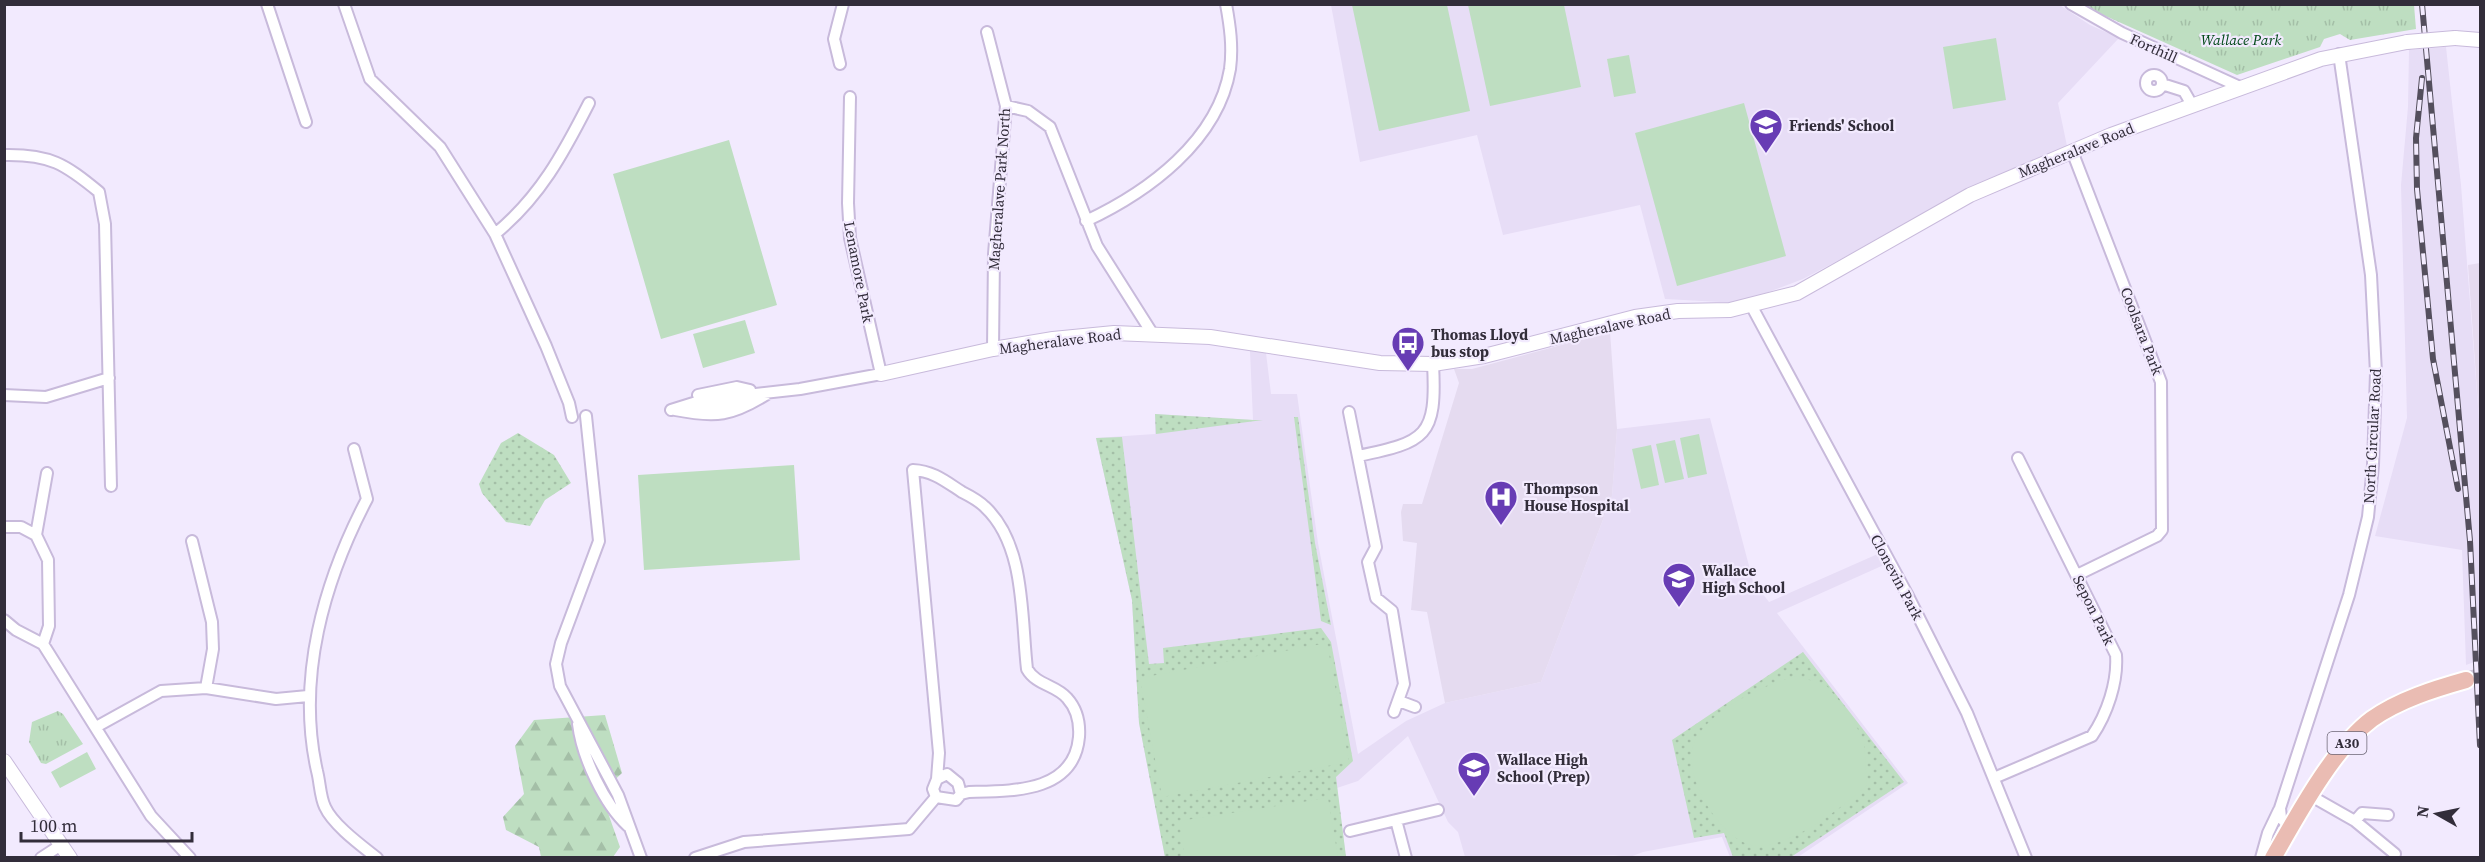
<svg xmlns="http://www.w3.org/2000/svg" width="2485" height="862" viewBox="0 0 2485 862" font-family="'Source Serif 4',serif">
<defs>
<pattern id="grass-dots" width="8" height="8" patternUnits="userSpaceOnUse" patternTransform="scale(1.5)"><rect width="8" height="8" fill="#bedec1"/><path d="M2 2h.1M6 6h.1" fill="none" stroke="#a4bfa7" stroke-width="1.8" stroke-linecap="round"/></pattern>
<pattern id="forest-firs" width="22" height="20" patternUnits="userSpaceOnUse" patternTransform="scale(1.5)"><rect width="22" height="20" fill="#bedec1"/><path d="M5 1l3.5 6h-7zM16 11l3.5 6h-7z" fill="#a4bfa7"/></pattern>
<pattern id="park-tufts" width="24" height="20" patternUnits="userSpaceOnUse" patternTransform="scale(1.5)"><rect width="24" height="20" fill="#bedec1"/><path d="M3 7l-1-3M5 7V3M7 7l1-3M15 17l-1-3M17 17v-4M19 17l1-3" fill="none" stroke="#a4bfa7"/></pattern>
</defs>
<rect width="100%" height="100%" fill="#f2eafe"/>
<path fill="#e6dbf0" d="M 2480,263 L 2480,432 L 2468,265 Z"/>
<path fill="#e7ddf6" d="M 2058,4 L 2090,25 L 2119,38 L 2058,103 L 2067,146 L 1994,178 L 1803,279 L 1739,303 L 1665,299 L 1640,205 L 1503,235 L 1477,135 L 1360,162 L 1331,5 Z
M 2446,47 L 2461,185 L 2480,432 L 2480,660 L 2466,665 L 2462,550 L 2375,536 L 2407,418 L 2401,185 L 2408,107 L 2409,50 Z
M 1250,351 L 1266,353 L 1271,394 L 1297,394 L 1318,543 L 1358,754 L 1406,721 L 1445,703 L 1541,682 L 1612,496 L 1617,429 L 1710,418 L 1753,581 L 1769,602 L 1880,553 L 1886,564 L 1777,613 L 1908,783 L 1798,857 L 1730,857 L 1722,837 L 1643,852 L 1630,857 L 1614,855 L 1465,857 L 1458,832 L 1448,822 L 1408,736 L 1358,781 L 1337,788 L 1346,857 L 1165,857 L 1139,723 L 1132,600 L 1096,438 L 1155,434 L 1155,414 L 1253,420 Z"/>
<path fill="#e5dbf0" d="M 1610,332 L 1617,429 L 1612,496 L 1541,682 L 1445,703 L 1427,612 L 1411,610 L 1417,543 L 1403,541 L 1401,512 L 1403,504 L 1422,504 L 1459,383 L 1454,369 L 1472,369 Z"/>
<path fill="url(#grass-dots)" d="M 1155,414 L 1254,420 L 1263,420 L 1156,434 Z
M 1294,417 L 1298,417 L 1315,543 L 1331,625 L 1321,621 Z
M 518,433 L 554,455 L 571,483 L 545,500 L 530,526 L 506,522 L 482,493 L 479,484 L 501,443 Z
M 1122,437 L 1149,664 L 1164,663 L 1163,648 L 1321,628 L 1331,642 L 1353,761 L 1336,777 L 1346,857 L 1165,857 L 1139,723 L 1132,600 L 1096,438 Z
M 1803,652 L 1904,782 L 1791,857 L 1733,857 L 1724,833 L 1694,838 L 1672,740 Z"/>
<path fill="url(#forest-firs)" d="M 605,715 L 622,773 L 601,793 L 620,847 L 613,857 L 541,857 L 539,847 L 506,830 L 503,817 L 524,794 L 515,746 L 534,720 Z"/>
<path fill="url(#park-tufts)" d="M 2081,5 L 2414,5 L 2416,29 L 2350,40 L 2340,34 L 2324,39 L 2320,47 L 2237,75 Z
M 58,711 L 63,714 L 83,744 L 46,764 L 41,763 L 29,742 L 32,722 Z"/>
<path fill="#bedec1" d="M 1352,5 L 1447,5 L 1470,111 L 1379,131 Z
M 1468,5 L 1564,5 L 1581,87 L 1490,106 Z
M 1996,38 L 2006,100 L 1953,109 L 1943,47 Z
M 1629,55 L 1636,93 L 1614,97 L 1607,59 Z
M 1744,103 L 1786,256 L 1677,286 L 1635,133 Z
M 729,140 L 777,305 L 661,339 L 613,174 Z
M 745,320 L 755,353 L 703,368 L 693,334 Z
M 1699,434 L 1707,474 L 1688,478 L 1680,438 Z
M 1675,440 L 1684,479 L 1665,483 L 1656,444 Z
M 1651,445 L 1659,485 L 1641,489 L 1632,449 Z
M 794,465 L 800,560 L 644,570 L 638,475 Z
M 1327,643 L 1349,762 L 1162,797 L 1140,678 Z
M 1796,676 L 1826,685 L 1850,714 L 1864,741 L 1867,785 C 1840,809 1798,842 1761,846 C 1725,849 1682,777 1693,746 C 1706,710 1762,686 1796,676 Z
M 87,752 L 96,769 L 60,788 L 51,772 Z
M 1328,798 L 1338,857 L 1185,857 L 1179,821 Z"/>
<g fill="none" stroke-linecap="round" stroke-linejoin="round">
<path stroke="#ccc4d7" stroke-width="16" stroke-dasharray="16 8" stroke-linecap="butt" d="M 2466,680 L 2480,676"/>
<defs>
<path id="minor" d="M 267,4 L 306,122
M 344,4 L 370,79 L 440,147 L 495,234 L 546,346 L 569,403 L 572,417
M 2071,4 L 2122,33 L 2240,87
M 987,32 L 1006,106 L 994,254 L 993,349
M 840,64 L 834,39 L 843,4
M2146 83a8 8 0 1 1 16 0a8 8 0 1 1-16 0Z
M 2162,84 L 2184,91 L 2192,105
M 1006,106 L 1028,111 L 1050,127 L 1097,246 L 1152,333
M 2072,151 L 2161,382 L 2162,530 L 2157,536 L 2077,575
M 4,155 C 50,154 65,164 99,192 L 105,224 L 111,486
M 1086,221 C 1148,192 1218,141 1230,69 C 1233,47 1230,26 1226,4
M 495,234 C 540,197 563,154 589,103
M 1751,305 L 1907,594 L 1967,713 L 2026,858
M 4,395 L 46,397 L 109,378
M 698,395 L 737,387 L 750,390
M 690,409 L 754,398
M 671,410 L 703,400 L 800,389 L 881,374 L 850,238 L 848,203 L 850,97
M 675,410 C 716,418 732,416 767,394
M 1349,412 L 1376,547 L 1368,562 L 1376,598 L 1392,611 L 1404,684 L 1394,712
M 586,416 L 599,541 L 561,643 L 556,664 L 560,686 L 618,795 L 641,858
M 354,449 L 367,499 C 324,581 296,678 317,771 C 320,782 320,797 325,807 C 333,825 362,846 377,858
M 1358,456 C 1426,442 1437,437 1433,364
M 4,527 L 21,527 L 36,535 L 48,560 L 49,626 L 43,644
M 36,535 L 47,473
M 192,541 L 212,622 L 213,649 L 206,688
M 4,620 L 16,630 L 43,644 L 151,816 L 190,858
M 1399,701 L 1415,707
M 578,724 C 582,757 604,804 628,826
M 96,727 L 161,691 L 206,688 L 276,699 L 308,696
M 1994,778 L 2092,736 C 2107,714 2118,682 2116,655 L 2018,458
M 937,779 L 939,753 L 913,470 C 933,471 945,481 962,492 C 970,496 979,501 985,507 C 1026,545 1021,618 1027,669 C 1036,685 1056,685 1067,698 C 1077,709 1080,723 1079,737 C 1074,793 1012,791 969,792 L 961,794 L 956,800 L 936,797 L 933,789 L 937,779 L 947,774 L 958,783 L 961,794
M 2311,796 L 2355,821 L 2395,854
M 1396,820 L 1406,858
M 2355,821 L 2362,813 L 2388,815
M 2290,828 L 2281,818 L 2280,808 L 2349,595 L 2368,517 L 2373,465 L 2376,373 L 2371,275 L 2339,54
M 1350,831 L 1438,810
M 41,858 L 61,845
M 695,858 L 744,842 L 909,829 L 936,797
M 2261,858 L 2268,833 L 2279,810"/>
<path id="tertiary" d="M 2455,38 L 2480,40
M 881,374 L 993,349 L 1053,339 L 1114,333 L 1210,337 L 1380,363 L 1433,364 L 1484,356 L 1635,317 L 1678,311 L 1730,310 L 1797,293 L 1970,195 L 2111,135 L 2321,59 L 2407,42
M 4,761 L 70,858"/>
<path id="primary" d="M 2273,858 C 2297,816 2334,747 2372,719 C 2399,700 2434,689 2466,680"/>
</defs>
<use href="#minor" stroke="#c8badb" stroke-width="14"/>
<use href="#tertiary" stroke="#c8badb" stroke-width="16"/>
<use href="#primary" stroke="#fff" stroke-width="20"/>
<use href="#minor" stroke="#fff" stroke-width="10"/>
<use href="#tertiary" stroke="#fff" stroke-width="14"/>
<use href="#primary" stroke="#eabcb3" stroke-width="16"/>
<defs>
<path id="rail" d="M 2422,4 L 2470,541 L 2480,745
M 2422,78 L 2416,138 L 2417,189 L 2433,359 L 2458,489"/>
</defs>
<use href="#rail" stroke="#544f5d" stroke-width="6"/>
<use href="#rail" stroke="#f2eafe" stroke-width="4" stroke-dasharray="11" stroke-linecap="butt"/>
<defs>
<path id="tertiary-bridge" d="M 2407,42 L 2455,38"/>
</defs>
<use href="#tertiary-bridge" stroke="#c8badb" stroke-width="16" stroke-linecap="butt"/>
<use href="#tertiary-bridge" stroke="#fff" stroke-width="14"/>
</g>
<defs>
<symbol id="school-pin" viewBox="-11 -11 22 30"><path d="M0 17L-7.5 6A9.5 9.5 0 1 1 7.5 6Z" fill="#673cb4" stroke="#f2eafe"/><path d="M0-5L7-2L0 1L-7-2ZM-4 1L0 2.5L4 1V4Q0 6-4 4Z" fill="#fff"/></symbol>
<symbol id="bus-pin" viewBox="-11 -11 22 30"><path d="M0 17L-7.5 6A9.5 9.5 0 1 1 7.5 6Z" fill="#673cb4" stroke="#f2eafe"/><path d="M-5-6H5V4H4V6H2V4H-2V6H-4V4H-5ZM-3.5-4V0h7V-4ZM-3.5 1.2v1.5H-2V1.2ZM2 1.2v1.5H3.5V1.2Z" fill="#fff"/></symbol>
<symbol id="hospital-pin" viewBox="-11 -11 22 30"><path d="M0 17L-7.5 6A9.5 9.5 0 1 1 7.5 6Z" fill="#673cb4" stroke="#f2eafe"/><path d="M-5-5h3v3.5h4V-5h3V5h-3V1.5h-4V5h-3Z" fill="#fff"/></symbol>
</defs>
<g fill-rule="evenodd">
<use href="#school-pin" x="1747" y="106" width="38" height="52"/>
<use href="#bus-pin" x="1389" y="324" width="38" height="52"/>
<use href="#hospital-pin" x="1482" y="478" width="38" height="52"/>
<use href="#school-pin" x="1660" y="560" width="38" height="52"/>
<use href="#school-pin" x="1455" y="749" width="38" height="52"/>
</g>
<g text-anchor="middle" dominant-baseline="central" stroke-width="4.5" stroke-linejoin="round" paint-order="stroke">
<rect fill="#f2eafe" stroke="#6c6675" stroke-width="1.5" x="2327.5" y="732" width="39" height="22" rx="4.5"/>
<g font-size="14" font-weight="bold" fill="#322d3a">
<text x="2347" y="743">A30</text>
</g>
<g font-size="15" font-style="italic" fill="#014918" stroke="#f2eafe">
<text x="2241" y="39">Wallace Park</text>
</g>
<g font-size="15" fill="#322d3a" stroke="#f2eafe">
<text transform="translate(2154 48) rotate(24)">Forthill</text>
<text transform="translate(2076 150) rotate(-22)">Magheralave Road</text>
<text transform="translate(999 189) rotate(-86)">Magheralave Park North</text>
<text transform="translate(859 272) rotate(79)">Lenamore Park</text>
<text transform="translate(1610 326) rotate(-12)">Magheralave Road</text>
<text transform="translate(2142 331) rotate(69)">Coolsara Park</text>
<text transform="translate(1060 341) rotate(-7)">Magheralave Road</text>
<text transform="translate(2372 436) rotate(-87)">North Circular Road</text>
<text transform="translate(1897 577) rotate(62)">Clonevin Park</text>
<text transform="translate(2094 610) rotate(64)">Sepon Park</text>
</g>
<g font-size="15" font-weight="bold" fill="#322d3a" stroke="#f2eafe" text-anchor="start">
<text x="1789" y="125">Friends' School</text>
<text x="1431" y="334">Thomas Lloyd<tspan x="1431" dy="17">bus stop</tspan></text>
<text x="1524" y="488">Thompson<tspan x="1524" dy="17">House Hospital</tspan></text>
<text x="1702" y="570">Wallace<tspan x="1702" dy="17">High School</tspan></text>
<text x="1497" y="759">Wallace High<tspan x="1497" dy="17">School (Prep)</tspan></text>
</g>
</g>
<rect width="2485" height="862" fill="none" stroke="#322d3a" stroke-width="12"/>
<g transform="translate(2437 814) rotate(279)" stroke="#f2eafe" stroke-width="4.5" paint-order="stroke">
<path d="M0-4.5L10 22L0 15L-10 22Z" fill="#322d3a"/>
<text y="-9" font-size="16" font-weight="bold" text-anchor="middle" fill="#322d3a">N</text>
</g>
<path d="M21 832v9h171v-9" fill="none" stroke="#322d3a" stroke-width="3"/>
<text x="30" y="832" font-size="18" fill="#322d3a" stroke="#f2eafe" stroke-width="4.5" paint-order="stroke">100 m</text>
</svg>
